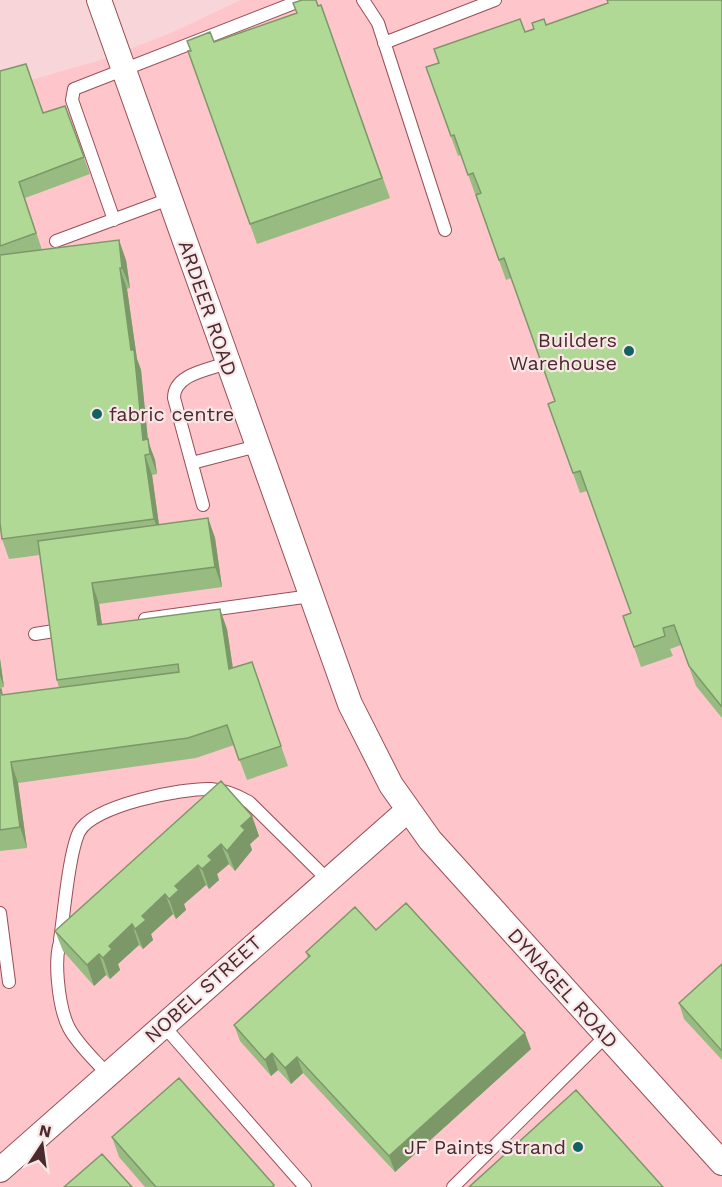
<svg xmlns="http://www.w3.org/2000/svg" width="722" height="1187" viewBox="0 0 722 1187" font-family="'Work Sans',sans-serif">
<rect width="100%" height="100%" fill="#f8d5d8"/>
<path fill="#fec5ca" d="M 241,0 L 722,0 L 722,1187 L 0,1187 L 0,89 L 101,60 L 171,33 Z"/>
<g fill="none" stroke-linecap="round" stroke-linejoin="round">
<defs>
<path id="lane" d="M 363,0 L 378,23 L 445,230
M 384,43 L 495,0
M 114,220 L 72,100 L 74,89 L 302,0
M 56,241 L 169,199
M 192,463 L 257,446
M 203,505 L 174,398 C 174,374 208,370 227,363
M 145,619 L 311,596
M 35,634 L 54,631
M 0,913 L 9,982
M 64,934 C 51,952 59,1009 69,1028 C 78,1045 95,1060 108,1075
M 60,940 C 64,913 69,853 79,832 C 93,805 182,788 211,789 C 225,790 237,795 249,802 L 327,879
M 163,1025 L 305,1187
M 453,1187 L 606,1036"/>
<path id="street" d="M 99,0 L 350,704 L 391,785 L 430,840 L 722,1163
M 0,1170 L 408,810"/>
</defs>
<use href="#lane" stroke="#984e57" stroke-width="14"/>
<use href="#street" stroke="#984e57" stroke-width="26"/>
<use href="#lane" stroke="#fff" stroke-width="12"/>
<use href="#street" stroke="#fff" stroke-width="24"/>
</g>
<path fill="#98bb81" d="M 722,0 L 722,718 L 696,686 L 681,645 L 670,649 L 673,656 L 641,667 L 623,616 L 631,613 L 587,491 L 580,493 L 548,404 L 555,401 L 511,278 L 506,280 L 461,155 L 458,156 L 426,67 L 546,25 Z
M 321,5 L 390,198 L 257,244 L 188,51 Z
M 0,71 L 43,113 L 65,106 L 90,174 L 25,198 L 42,250 L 126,260 L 130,288 L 127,289 L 137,359 L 141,370 L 148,441 L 155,460 L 157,474 L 152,475 L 159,525 L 208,518 L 215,538 L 222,587 L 99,604 L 102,625 L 227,629 L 233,668 L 252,662 L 288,766 L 247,780 L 234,745 L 196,758 L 18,783 L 27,848 L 0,851 L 0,689 L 1,689 L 3,695 L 59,688 L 57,680 L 40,555 L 9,559 L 2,539 L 0,523 Z
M 0,659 L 4,687 L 0,688 Z
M 252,816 L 259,836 L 250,844 L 252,850 L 235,871 L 229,864 L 217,874 L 219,880 L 209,889 L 206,885 L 184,904 L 186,910 L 176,919 L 173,914 L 151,934 L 153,940 L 143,949 L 139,945 L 118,964 L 120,970 L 110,979 L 106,975 L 94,986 L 63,951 L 55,931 Z
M 376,930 L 531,1049 L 395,1172 L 303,1073 L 291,1084 L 278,1070 L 271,1076 L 240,1041 L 234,1025 L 308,958 L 306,952 Z
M 722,964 L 722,1060 L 684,1019 L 679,1003 Z
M 112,1137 L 274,1185 L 275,1187 L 145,1187 L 119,1157 Z"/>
<path fill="#7c9869" d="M 119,240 L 126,260 L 130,288 L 122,268 Z
M 120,268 L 127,289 L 137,359 L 141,370 L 148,441 L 155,460 L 157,474 L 150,454 L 143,440 Z
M 145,455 L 152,475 L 161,539 L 154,519 Z
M 208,518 L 215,538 L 222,587 L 215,567 Z
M 92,583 L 99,604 L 105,646 L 98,625 Z
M 220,609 L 227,629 L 236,690 L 229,669 Z
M 0,659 L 4,687 L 0,676 Z
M 11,762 L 18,783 L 27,848 L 20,827 Z
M 252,816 L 259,836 L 250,844 L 252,850 L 235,871 L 227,851 L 241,826 Z
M 221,844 L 229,864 L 217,874 L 219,880 L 209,889 L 202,869 L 208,856 Z
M 198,865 L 206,885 L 184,904 L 186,910 L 176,919 L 169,899 L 175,886 Z
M 165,894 L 173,914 L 151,934 L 153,940 L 143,949 L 135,929 L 142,916 Z
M 132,924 L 139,945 L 118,964 L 120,970 L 110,979 L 103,958 L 109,946 Z
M 99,954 L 106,975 L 94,986 L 87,965 Z
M 525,1033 L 531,1049 L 395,1172 L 389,1156 Z
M 272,1053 L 278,1070 L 271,1076 L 265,1060 Z
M 297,1057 L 303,1073 L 291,1084 L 285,1068 Z"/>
<path fill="#b1d996" stroke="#7c9869" stroke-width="1.5" d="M 302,0 L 316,0 L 318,6 L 321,5 L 382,178 L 250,224 L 188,51 L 191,51 L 187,41 L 210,32 L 214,42 L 297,13 L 293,3 Z
M 607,0 L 722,0 L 722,707 L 689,666 L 674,625 L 663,628 L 665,636 L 634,647 L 623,616 L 631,613 L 580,471 L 573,473 L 548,404 L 555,401 L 504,258 L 499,260 L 476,195 L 481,193 L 473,173 L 468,175 L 454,135 L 451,136 L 426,67 L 439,63 L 434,49 L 520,19 L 525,32 L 534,29 L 532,23 L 544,19 L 546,25 L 608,3 Z
M 26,64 L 43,113 L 65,106 L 84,157 L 19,182 L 36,233 L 0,246 L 0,71 Z
M 119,240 L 122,268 L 120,268 L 131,350 L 134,350 L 143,440 L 148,439 L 150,454 L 145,455 L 154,519 L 2,539 L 0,523 L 0,255 Z
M 208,518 L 215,567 L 92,583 L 98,625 L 220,609 L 229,669 L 252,662 L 281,746 L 239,760 L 227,725 L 188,738 L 11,762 L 20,827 L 0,830 L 0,689 L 1,689 L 2,695 L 179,672 L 178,664 L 57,680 L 38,541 Z
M 221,781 L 252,816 L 241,826 L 245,830 L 227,851 L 221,844 L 208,856 L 212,860 L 202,869 L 198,865 L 175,886 L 179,890 L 169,899 L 165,894 L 142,916 L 146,920 L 135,929 L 132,924 L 109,946 L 112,949 L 103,958 L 99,954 L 87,965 L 55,931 Z
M 406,903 L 525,1033 L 389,1156 L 297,1057 L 285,1068 L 272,1053 L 265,1060 L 234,1025 L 310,956 L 306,952 L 355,907 L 376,930 Z
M 722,964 L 722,1051 L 679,1003 Z
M 179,1078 L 274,1185 L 272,1187 L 156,1187 L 112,1137 Z
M 576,1090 L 663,1187 L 469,1187 Z
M 102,1154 L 132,1187 L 64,1187 Z"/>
<g fill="#126261" stroke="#f9e7e8" stroke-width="2">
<circle cx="629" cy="351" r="6"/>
<circle cx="97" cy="414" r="6"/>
<circle cx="578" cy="1147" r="6"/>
</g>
<g text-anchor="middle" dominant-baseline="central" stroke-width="4.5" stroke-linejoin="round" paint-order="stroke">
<g font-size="20" fill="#4b2a2e" stroke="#f9e7e8">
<text transform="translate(208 308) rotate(71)">ARDEER ROAD</text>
<text transform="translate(563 988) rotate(48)">DYNAGEL ROAD</text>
<text transform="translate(203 989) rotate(-42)">NOBEL STREET</text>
</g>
<g font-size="20" fill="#4b2a2e" stroke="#f9e7e8" text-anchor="end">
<text x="617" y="340">Builders<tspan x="617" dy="23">Warehouse</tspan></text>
<text x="109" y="414" text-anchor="start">fabric centre</text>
<text x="566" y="1147">JF Paints Strand</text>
</g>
</g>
<g transform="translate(42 1145) rotate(13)" stroke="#f9e7e8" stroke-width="4.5" paint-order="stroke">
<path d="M0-4.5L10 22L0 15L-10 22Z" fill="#4b2a2e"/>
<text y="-9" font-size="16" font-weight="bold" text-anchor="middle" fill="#4b2a2e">N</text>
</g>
</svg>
